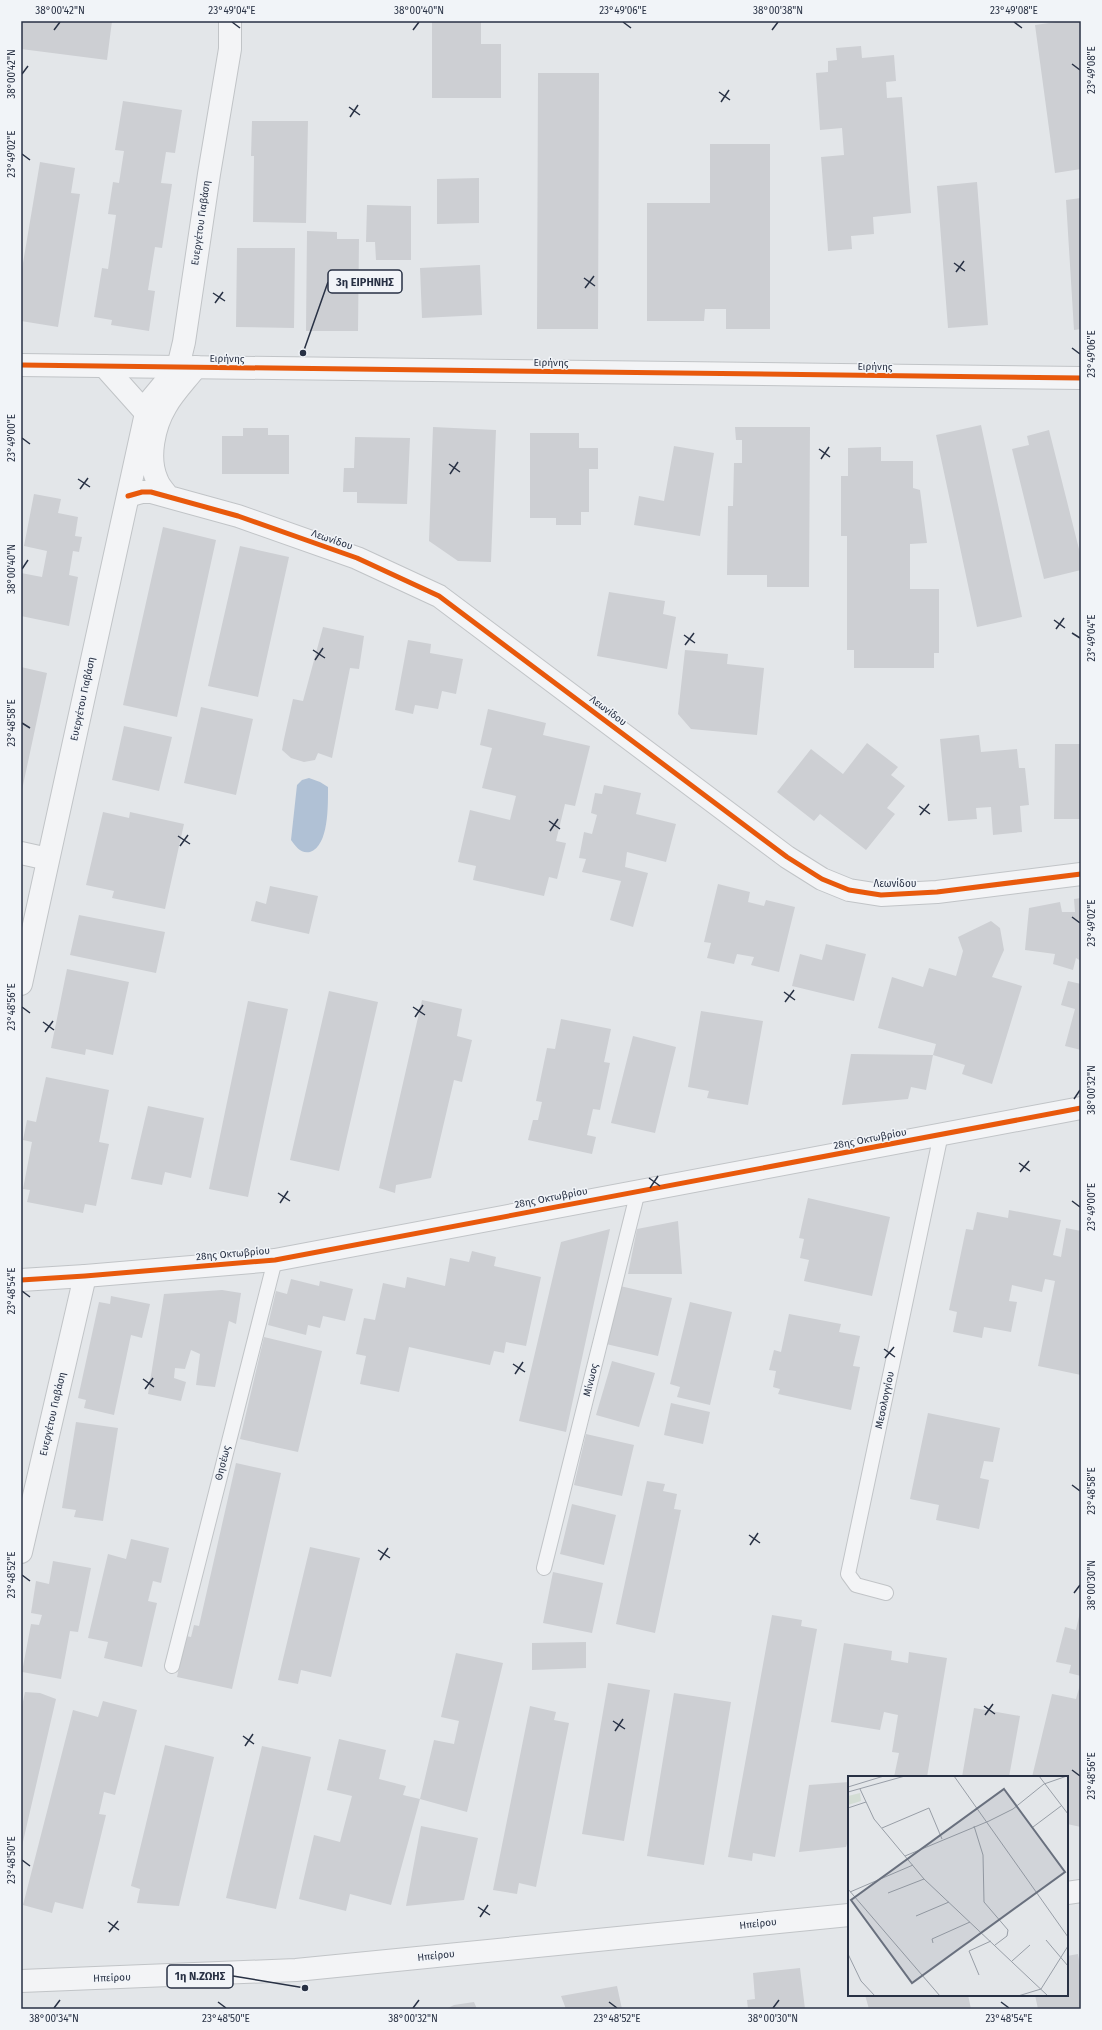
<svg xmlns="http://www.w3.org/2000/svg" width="1102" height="2030" viewBox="0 0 1102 2030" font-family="'Fira Sans',sans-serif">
<rect width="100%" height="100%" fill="#e3e6e9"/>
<path fill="#b0c1d5" d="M 309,778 L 320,782 L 328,787 C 328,805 329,846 310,852 C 301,854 296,847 291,840 L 297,785 L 302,780 Z"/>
<path fill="#cdcfd3" d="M 21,21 L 112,21 L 107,60 L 21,49 Z
M 432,21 L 481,21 L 481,44 L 501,44 L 501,98 L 432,98 Z
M 1063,21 L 1081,21 L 1081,169 L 1055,173 L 1035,25 Z
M 861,46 L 862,58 L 894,55 L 896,81 L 886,82 L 887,98 L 902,97 L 911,213 L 873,217 L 874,234 L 851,236 L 852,249 L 828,251 L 821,157 L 844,155 L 842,128 L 820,130 L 816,73 L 828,72 L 828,61 L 837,60 L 836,48 Z
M 538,73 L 599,73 L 598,329 L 537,329 Z
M 123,101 L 182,110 L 175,153 L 166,152 L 161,183 L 172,184 L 162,248 L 155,247 L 148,290 L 155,291 L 149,331 L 111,325 L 112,320 L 94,317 L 102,268 L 108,269 L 116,215 L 108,214 L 113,182 L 119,183 L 124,151 L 115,150 Z
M 252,121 L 308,121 L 306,223 L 253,222 L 254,156 L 251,156 Z
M 710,144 L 770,144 L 770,329 L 726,329 L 726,309 L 705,309 L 704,321 L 647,321 L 647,203 L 710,203 Z
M 40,162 L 75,168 L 71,193 L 80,194 L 58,327 L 21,321 L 21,275 Z
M 479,178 L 479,223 L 437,224 L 437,179 Z
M 977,182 L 988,325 L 948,328 L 937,186 Z
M 1081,198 L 1081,329 L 1074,330 L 1066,200 Z
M 367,205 L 411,206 L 411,260 L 376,260 L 375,242 L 366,242 Z
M 307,231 L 337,232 L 337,239 L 359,239 L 358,331 L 306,331 Z
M 237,248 L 295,248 L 294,328 L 236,327 Z
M 480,265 L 482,315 L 422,318 L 420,268 Z
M 981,425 L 1022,617 L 977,627 L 936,435 Z
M 433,427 L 496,430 L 491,562 L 458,561 L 429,541 Z
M 735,427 L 810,427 L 809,587 L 767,587 L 767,575 L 727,575 L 728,506 L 733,506 L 734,463 L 742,463 L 742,440 L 736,440 Z
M 243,428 L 268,428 L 268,435 L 289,435 L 289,474 L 222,474 L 222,436 L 243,436 Z
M 1049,430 L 1081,557 L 1081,570 L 1044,579 L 1012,449 L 1029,445 L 1027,436 Z
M 530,433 L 579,433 L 579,448 L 598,448 L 598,469 L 589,469 L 589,512 L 581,512 L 581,525 L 556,525 L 556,518 L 530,518 Z
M 355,437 L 410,438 L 407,504 L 357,503 L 357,492 L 343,492 L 344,468 L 354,468 Z
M 674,446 L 714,453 L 700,536 L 634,525 L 639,496 L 664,501 Z
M 881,447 L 881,461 L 913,461 L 913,488 L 920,490 L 927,543 L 910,544 L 910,589 L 939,589 L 939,653 L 934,653 L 934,668 L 854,668 L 854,650 L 847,650 L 847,536 L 841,536 L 841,476 L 848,476 L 848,448 Z
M 34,494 L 61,499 L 58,513 L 78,517 L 75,536 L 82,537 L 79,552 L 73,551 L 69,575 L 78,577 L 69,626 L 21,616 L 21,573 L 42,577 L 47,551 L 24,546 Z
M 163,527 L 216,540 L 177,717 L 123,705 Z
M 240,546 L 289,557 L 258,697 L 208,686 Z
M 609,592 L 665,601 L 663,614 L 676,617 L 667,669 L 597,656 Z
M 323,627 L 364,636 L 359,669 L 350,668 L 332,758 L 318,753 L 315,760 L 304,762 L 291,758 L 282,750 L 284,739 L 293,699 L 303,701 Z
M 408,640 L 431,644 L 430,653 L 463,659 L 456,694 L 442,691 L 438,709 L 415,705 L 413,714 L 395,710 Z
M 685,650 L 728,654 L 727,664 L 764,668 L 757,735 L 691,729 L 678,714 Z
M 21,667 L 47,673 L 22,790 L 21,790 Z
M 201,707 L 253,719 L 236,795 L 184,783 Z
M 488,709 L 546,723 L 543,735 L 590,746 L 575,806 L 565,804 L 556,841 L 566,843 L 557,879 L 549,877 L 544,896 L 473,880 L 476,866 L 458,862 L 470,810 L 510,820 L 516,796 L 482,788 L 492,748 L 480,745 Z
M 124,726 L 172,737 L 159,791 L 112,780 Z
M 979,735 L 981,752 L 1017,749 L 1019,768 L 1025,768 L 1029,805 L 1020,806 L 1022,832 L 993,835 L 991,807 L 976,808 L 977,819 L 948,821 L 940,739 Z
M 867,743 L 898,767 L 891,775 L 905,786 L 887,808 L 895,814 L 866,850 L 820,814 L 814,821 L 777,792 L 811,749 L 843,774 Z
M 1055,744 L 1081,744 L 1081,819 L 1054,819 Z
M 604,785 L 641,793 L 636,814 L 676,824 L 666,862 L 627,852 L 625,867 L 648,873 L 633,927 L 610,920 L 621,881 L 582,872 L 586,859 L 579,858 L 584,832 L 592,834 L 597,815 L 591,813 L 595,793 L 602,794 Z
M 103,812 L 129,818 L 130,812 L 184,824 L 165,909 L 112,898 L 114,891 L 86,885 Z
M 718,884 L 750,892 L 748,902 L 764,906 L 766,900 L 795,907 L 779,972 L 751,965 L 754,957 L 737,954 L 734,964 L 707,958 L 711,943 L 704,942 Z
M 270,886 L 318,896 L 309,934 L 251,921 L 256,901 L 266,904 Z
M 1081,898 L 1081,961 L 1076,958 L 1073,970 L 1053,964 L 1055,954 L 1025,950 L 1029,908 L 1060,902 L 1062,912 L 1075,912 L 1074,899 Z
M 79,915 L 165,932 L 156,973 L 70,955 Z
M 991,921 L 1000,928 L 1004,950 L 992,977 L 1022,986 L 992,1084 L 962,1074 L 965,1065 L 933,1055 L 936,1044 L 878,1028 L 892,977 L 923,987 L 929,968 L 956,976 L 963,951 L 958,937 Z
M 826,944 L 866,954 L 854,1001 L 792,986 L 800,954 L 822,960 Z
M 67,969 L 129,982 L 113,1055 L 86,1049 L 85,1055 L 51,1048 Z
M 1068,981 L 1081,984 L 1081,1050 L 1065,1046 L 1075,1009 L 1061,1005 Z
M 329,991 L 378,1002 L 339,1171 L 290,1160 Z
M 422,1000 L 462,1009 L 457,1036 L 472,1040 L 462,1082 L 454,1080 L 431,1178 L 396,1185 L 395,1193 L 379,1188 Z
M 248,1001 L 288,1009 L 248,1197 L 209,1189 Z
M 701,1011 L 763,1021 L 748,1105 L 707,1098 L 709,1091 L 688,1087 Z
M 561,1019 L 611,1029 L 604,1062 L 610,1063 L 600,1110 L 593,1109 L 587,1135 L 596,1137 L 592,1154 L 528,1140 L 533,1120 L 538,1120 L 542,1102 L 536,1101 L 547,1048 L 555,1049 Z
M 633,1036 L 676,1047 L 655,1133 L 611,1123 Z
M 851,1054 L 933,1055 L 926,1090 L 911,1087 L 908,1099 L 842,1105 Z
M 46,1077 L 109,1090 L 99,1142 L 109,1144 L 96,1206 L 85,1204 L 83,1213 L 27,1202 L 30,1190 L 23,1189 L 32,1142 L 23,1140 L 27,1120 L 36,1122 Z
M 148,1106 L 204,1118 L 191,1178 L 165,1172 L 162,1185 L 131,1179 Z
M 808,1198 L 890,1217 L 872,1296 L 804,1281 L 809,1260 L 800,1258 L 804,1239 L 799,1238 Z
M 1009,1210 L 1061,1220 L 1053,1255 L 1061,1257 L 1066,1228 L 1081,1231 L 1081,1375 L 1038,1366 L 1055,1281 L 1045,1279 L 1042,1292 L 1012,1285 L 1009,1301 L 1017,1302 L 1011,1332 L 984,1327 L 982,1338 L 953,1332 L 957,1312 L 949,1310 L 966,1229 L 973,1230 L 977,1212 L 1008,1218 Z
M 678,1221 L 682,1274 L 628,1274 L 637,1229 Z
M 610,1229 L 566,1432 L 519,1421 L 561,1242 Z
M 472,1251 L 496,1257 L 494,1266 L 541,1277 L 526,1346 L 506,1342 L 504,1353 L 494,1351 L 490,1365 L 409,1347 L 399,1392 L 360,1384 L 366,1356 L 356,1354 L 364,1318 L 375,1320 L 383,1283 L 405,1288 L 407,1277 L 445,1286 L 450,1258 L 469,1262 Z
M 291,1279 L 319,1286 L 320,1281 L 353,1289 L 345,1321 L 323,1316 L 320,1328 L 308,1325 L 306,1335 L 268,1325 L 276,1291 L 287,1294 Z
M 620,1286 L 672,1298 L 658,1356 L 606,1344 Z
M 222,1290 L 241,1293 L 236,1324 L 229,1321 L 215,1387 L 196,1385 L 200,1354 L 191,1350 L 185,1369 L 175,1368 L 174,1378 L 186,1382 L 181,1401 L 148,1394 L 164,1294 Z
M 111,1296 L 150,1304 L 142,1338 L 131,1335 L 114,1415 L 84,1408 L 86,1400 L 78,1398 L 99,1302 L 110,1304 Z
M 690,1302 L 732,1312 L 710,1405 L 677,1397 L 680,1387 L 670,1384 Z
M 789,1314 L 841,1324 L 839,1332 L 860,1336 L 853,1366 L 860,1367 L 851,1410 L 778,1394 L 780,1389 L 773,1387 L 776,1371 L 769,1370 L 774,1350 L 781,1352 Z
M 264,1337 L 322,1351 L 298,1452 L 240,1439 Z
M 612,1361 L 655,1373 L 639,1427 L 596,1415 Z
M 671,1403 L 710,1412 L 703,1444 L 664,1435 Z
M 928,1413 L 1000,1428 L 993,1462 L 984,1461 L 980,1478 L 989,1480 L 979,1529 L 936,1520 L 939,1505 L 910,1499 Z
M 76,1422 L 118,1428 L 103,1521 L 74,1517 L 76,1510 L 62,1508 Z
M 586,1434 L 634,1445 L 622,1496 L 574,1485 Z
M 236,1463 L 281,1473 L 232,1689 L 177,1677 L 186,1636 L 191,1637 L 194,1625 L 199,1626 Z
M 647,1481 L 665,1484 L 663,1491 L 677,1494 L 674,1509 L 681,1510 L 655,1633 L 616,1624 Z
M 572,1504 L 616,1515 L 604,1565 L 560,1554 Z
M 131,1539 L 169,1548 L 161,1583 L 153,1581 L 148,1601 L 157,1603 L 142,1667 L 104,1658 L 108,1642 L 88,1638 L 108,1554 L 126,1559 Z
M 310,1547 L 360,1558 L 331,1677 L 301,1670 L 298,1684 L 278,1680 Z
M 53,1561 L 91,1568 L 78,1632 L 70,1631 L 61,1679 L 22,1672 L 31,1624 L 39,1625 L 42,1615 L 31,1613 L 36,1581 L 49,1584 Z
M 553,1572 L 603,1583 L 592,1633 L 543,1623 Z
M 1080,1612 L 1081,1612 L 1081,1676 L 1069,1673 L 1071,1665 L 1056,1662 L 1065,1627 L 1076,1630 Z
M 772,1615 L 802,1620 L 801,1626 L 817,1629 L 775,1857 L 753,1853 L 752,1861 L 728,1857 Z
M 586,1642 L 586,1668 L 532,1670 L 532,1643 Z
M 844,1643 L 892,1651 L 891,1660 L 908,1663 L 909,1652 L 947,1658 L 927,1777 L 894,1777 L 899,1753 L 892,1752 L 898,1715 L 884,1712 L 880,1730 L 831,1722 Z
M 456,1653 L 503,1663 L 467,1812 L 420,1799 L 391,1905 L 350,1894 L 346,1911 L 299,1899 L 314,1835 L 340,1842 L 352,1796 L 327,1790 L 339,1739 L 386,1750 L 379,1779 L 406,1786 L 403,1795 L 420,1799 L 434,1740 L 454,1744 L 459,1721 L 441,1717 Z
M 1081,1681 L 1081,1827 L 1067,1824 L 1067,1777 L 1032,1777 L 1052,1694 L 1076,1699 Z
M 608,1683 L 650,1690 L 624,1841 L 582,1834 Z
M 25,1692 L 40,1693 L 56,1699 L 22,1846 L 21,1711 Z
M 674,1693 L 731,1702 L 704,1865 L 647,1856 Z
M 103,1701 L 137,1710 L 115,1795 L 104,1792 L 99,1814 L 106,1815 L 83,1909 L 55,1902 L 52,1913 L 23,1905 L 73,1710 L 98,1717 Z
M 530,1706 L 556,1712 L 554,1720 L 569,1723 L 536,1887 L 519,1883 L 517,1894 L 493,1890 Z
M 974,1708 L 1020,1716 L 1009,1777 L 962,1777 Z
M 165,1745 L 214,1757 L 179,1906 L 137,1903 L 140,1889 L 131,1886 Z
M 262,1746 L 311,1757 L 276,1909 L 226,1898 Z
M 849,1782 L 849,1837 L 846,1847 L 799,1852 L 809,1785 Z
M 421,1826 L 478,1838 L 464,1900 L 406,1906 Z
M 1078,1954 L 1081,1971 L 1081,2009 L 1038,2009 L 1035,1995 L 1067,1995 L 1067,1956 Z
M 800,1968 L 805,2009 L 748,2009 L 747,2000 L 755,1999 L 753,1973 Z
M 617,1986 L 622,2009 L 566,2009 L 561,1996 Z
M 865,1995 L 968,1995 L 971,2009 L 869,2009 Z
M 474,2002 L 477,2009 L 446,2009 L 454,2005 Z"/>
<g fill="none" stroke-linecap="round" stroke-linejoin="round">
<defs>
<path id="service" d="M 544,1568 L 638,1191
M 886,1593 L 856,1585 L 848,1574 L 941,1134
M 172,1666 L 275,1260"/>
<path id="minor" d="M 104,366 L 146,413
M 167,495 C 164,491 159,486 157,480 C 147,458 154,426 166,406 C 174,392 186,380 196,367
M 128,496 L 142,492 L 151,492 L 238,516 L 357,558 L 439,596 L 787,857 L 822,879 L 849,890 L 881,895 L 937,892 L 1081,874
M 21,853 L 48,859
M 21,984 L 146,413 L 149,402 L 178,367 L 184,342 L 209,174 L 230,49 L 230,21
M 21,1552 L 85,1276"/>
<path id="tertiary" d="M 21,365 L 1081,378
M 21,1280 L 85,1276 L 275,1260 L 1081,1108
M 1067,1893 L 1081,1891
M 21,1981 L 296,1970 L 849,1915"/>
</defs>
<use href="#service" stroke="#c1c4c7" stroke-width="16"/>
<use href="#minor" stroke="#c1c4c7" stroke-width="24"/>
<use href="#tertiary" stroke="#c1c4c7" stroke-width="24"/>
<use href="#service" stroke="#f3f4f6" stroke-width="14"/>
<use href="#minor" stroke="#f3f4f6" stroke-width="22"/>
<use href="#tertiary" stroke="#f3f4f6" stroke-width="22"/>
<defs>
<path id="cycleway" d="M 21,365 L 1081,378
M 128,496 L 142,492 L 151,492 L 238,516 L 357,558 L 439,596 L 787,857 L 822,879 L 849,890 L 881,895 L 937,892 L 1081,874
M 21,1280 L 85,1276 L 275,1260 L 1081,1108"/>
</defs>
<use href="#cycleway" stroke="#f1f4f8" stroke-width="8"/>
<use href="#cycleway" stroke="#e8590c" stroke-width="5"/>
</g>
<path fill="none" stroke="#283144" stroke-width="1.5" d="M 232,22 L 240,28M 623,22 L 631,28M 1014,22 L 1022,28M 54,30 L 60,22M 413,30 L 419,22M 772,30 L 778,22M 1072,64 L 1080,70M 22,74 L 28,66M 719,92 L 730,100M 721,102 L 729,90M 349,107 L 360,115M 350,117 L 358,105M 22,154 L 30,160M 954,263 L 965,271M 956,272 L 964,261M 584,278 L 595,286M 585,288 L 594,276M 213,293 L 225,301M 215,303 L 223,292M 1072,348 L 1080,354M 22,438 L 30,444M 819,449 L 830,457M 821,459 L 829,447M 449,464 L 460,472M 450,474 L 458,462M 78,479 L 90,487M 80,489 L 88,478M 22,569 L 28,560M 1054,620 L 1065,628M 1056,629 L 1064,618M 1072,633 L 1080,638M 684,635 L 695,643M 685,645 L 694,633M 313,650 L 325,658M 315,660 L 323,648M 22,723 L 30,728M 919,806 L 930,814M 920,815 L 929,804M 549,821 L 560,829M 550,831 L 558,819M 178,836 L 190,844M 180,846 L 188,835M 1072,917 L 1080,923M 784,992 L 795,1000M 785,1002 L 794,990M 22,1007 L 30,1013M 413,1007 L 425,1015M 415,1017 L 423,1005M 43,1022 L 54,1030M 45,1032 L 53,1021M 1074,1099 L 1080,1090M 1019,1163 L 1030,1171M 1020,1172 L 1029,1161M 649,1178 L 660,1186M 650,1188 L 658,1176M 278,1193 L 290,1201M 1072,1201 L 1080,1207M 280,1203 L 288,1191M 22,1291 L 30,1297M 884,1349 L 895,1357M 885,1358 L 894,1347M 513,1364 L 525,1372M 515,1374 L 523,1362M 143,1379 L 154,1387M 145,1389 L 153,1378M 1072,1485 L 1080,1491M 749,1535 L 760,1543M 750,1545 L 758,1533M 378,1550 L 390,1558M 380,1560 L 388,1548M 22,1575 L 30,1581M 1074,1593 L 1080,1585M 984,1706 L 995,1714M 985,1715 L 993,1704M 613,1721 L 625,1729M 615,1731 L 623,1719M 243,1736 L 254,1744M 245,1746 L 253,1734M 1072,1770 L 1080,1776M 22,1860 L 30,1866M 478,1907 L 490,1915M 480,1917 L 488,1905M 108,1922 L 119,1930M 109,1932 L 118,1921M 218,2002 L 226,2008M 609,2002 L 617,2008M 1001,2002 L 1009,2008M 54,2008 L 60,2000M 413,2008 L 419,2000M 773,2008 L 779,2000"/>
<g text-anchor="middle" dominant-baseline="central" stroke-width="3" stroke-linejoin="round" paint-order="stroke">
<g font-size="10" fill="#283144" stroke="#f1f4f8">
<text transform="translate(201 223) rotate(-82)">Ευεργέτου Γιαβάση</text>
<text transform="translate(227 359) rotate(1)">Ειρήνης</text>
<text transform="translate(551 363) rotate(1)">Ειρήνης</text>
<text transform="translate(875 367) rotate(1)">Ειρήνης</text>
<text transform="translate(332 540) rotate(19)">Λεωνίδου</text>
<text transform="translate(83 699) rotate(-78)">Ευεργέτου Γιαβάση</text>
<text transform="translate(608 711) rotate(37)">Λεωνίδου</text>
<text x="895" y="884">Λεωνίδου</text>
<text transform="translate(870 1139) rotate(-11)">28ης Οκτωβρίου</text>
<text transform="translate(551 1198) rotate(-11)">28ης Οκτωβρίου</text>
<text transform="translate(233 1254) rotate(-5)">28ης Οκτωβρίου</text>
<text transform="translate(591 1380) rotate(-76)">Μίνωος</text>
<text transform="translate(885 1400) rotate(-78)">Μεσολογγίου</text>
<text transform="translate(53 1414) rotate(-77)">Ευεργέτου Γιαβάση</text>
<text transform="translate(223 1463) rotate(-76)">Θησέως</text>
<text transform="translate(758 1924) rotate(-6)">Ηπείρου</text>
<text transform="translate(436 1956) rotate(-6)">Ηπείρου</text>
<text transform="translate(112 1978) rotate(-2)">Ηπείρου</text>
</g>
</g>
<g transform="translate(848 1776)">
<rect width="220" height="220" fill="#e3e6e9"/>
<path d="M 12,17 L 13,25 L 0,29 L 0,20 Z" fill="#d3ddd4"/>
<path fill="none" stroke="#989ea7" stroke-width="1" d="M 106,0 L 220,161M 191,0 L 220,38M 0,11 L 36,0M 12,13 L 26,43 L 76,103 L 200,220M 0,16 L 57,0M 0,32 L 18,26M 126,50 L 135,79 L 136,126 L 160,154 L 159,160 L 147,169M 185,51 L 213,30M 34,52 L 81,32 L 94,63M 57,80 L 141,45 L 165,33 L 196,8 L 219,0M 0,113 L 92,220M 2,116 L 65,89M 40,117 L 76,103M 68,140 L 101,126M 198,164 L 220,190M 85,167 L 84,163 L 122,146M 0,178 L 13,205 L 27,220M 164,185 L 182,169M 131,199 L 121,175 L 143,165M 170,220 L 193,213 L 220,170"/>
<path fill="#69707e" fill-opacity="0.15" stroke="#69707e" stroke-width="2" d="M 156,13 L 217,96 L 64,207 L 3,124 Z"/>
<rect width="220" height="220" fill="none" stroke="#283144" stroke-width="2"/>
</g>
<path fill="none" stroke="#283144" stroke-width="1.5" d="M303 353L328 282M305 1988L233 1976"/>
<g fill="#283144" stroke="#f1f4f8" stroke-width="1.5">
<circle cx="303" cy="353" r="4"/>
<circle cx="305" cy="1988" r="4"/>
</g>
<g fill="#f1f4f8" stroke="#283144" stroke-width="1.5">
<rect x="328" y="270" width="74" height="23" rx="4"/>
<rect x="167" y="1965" width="66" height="23" rx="4"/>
</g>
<g font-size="11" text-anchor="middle" font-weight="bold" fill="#283144">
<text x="365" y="286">3η ΕΙΡΗΝΗΣ</text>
<text x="200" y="1980">1η Ν.ΖΩΗΣ</text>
</g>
<rect width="1102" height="2030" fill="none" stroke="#f1f4f8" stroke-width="44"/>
<rect x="22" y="22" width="1058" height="1986" fill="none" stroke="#283144" stroke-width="1.5"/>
<g font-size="10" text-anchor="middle" fill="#283144">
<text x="60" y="14">38°00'42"N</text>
<text x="232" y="14">23°49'04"E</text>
<text x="419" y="14">38°00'40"N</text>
<text x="623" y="14">23°49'06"E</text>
<text x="778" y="14">38°00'38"N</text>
<text x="1014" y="14">23°49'08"E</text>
<text transform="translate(1091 70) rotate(-90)" y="4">23°49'08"E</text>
<text transform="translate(11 74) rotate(-90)" y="4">38°00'42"N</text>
<text transform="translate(11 154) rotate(-90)" y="4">23°49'02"E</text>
<text transform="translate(1091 354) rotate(-90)" y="4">23°49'06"E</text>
<text transform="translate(11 438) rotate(-90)" y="4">23°49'00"E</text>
<text transform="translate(11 569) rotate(-90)" y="4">38°00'40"N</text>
<text transform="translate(1091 638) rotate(-90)" y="4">23°49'04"E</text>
<text transform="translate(11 723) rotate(-90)" y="4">23°48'58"E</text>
<text transform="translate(1091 923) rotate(-90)" y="4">23°49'02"E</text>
<text transform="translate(11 1007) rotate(-90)" y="4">23°48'56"E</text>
<text transform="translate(1091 1090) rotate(-90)" y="4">38°00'32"N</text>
<text transform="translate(1091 1207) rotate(-90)" y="4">23°49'00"E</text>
<text transform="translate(11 1291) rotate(-90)" y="4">23°48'54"E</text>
<text transform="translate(1091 1491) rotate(-90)" y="4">23°48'58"E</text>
<text transform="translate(11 1575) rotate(-90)" y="4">23°48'52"E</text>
<text transform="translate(1091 1585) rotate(-90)" y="4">38°00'30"N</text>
<text transform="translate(1091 1776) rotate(-90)" y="4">23°48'56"E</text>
<text transform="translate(11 1860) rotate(-90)" y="4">23°48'50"E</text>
<text x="54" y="2022">38°00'34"N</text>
<text x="226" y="2022">23°48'50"E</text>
<text x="413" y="2022">38°00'32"N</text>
<text x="617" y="2022">23°48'52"E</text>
<text x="773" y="2022">38°00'30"N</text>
<text x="1009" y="2022">23°48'54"E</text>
</g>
</svg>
